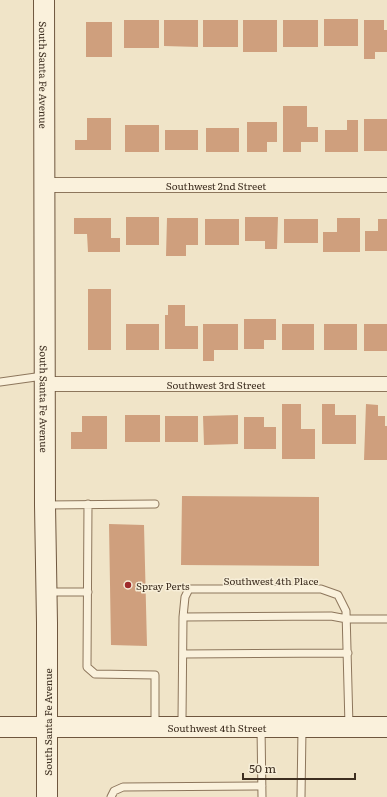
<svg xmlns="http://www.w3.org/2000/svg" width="387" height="797" viewBox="0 0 387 797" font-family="Literata,serif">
<rect width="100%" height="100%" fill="#f0e4c8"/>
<path fill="#cf9f7d" d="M 324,19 L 358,19 L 358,46 L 324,46 Z
M 124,20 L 159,20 L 159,48 L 124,48 Z
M 164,20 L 198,20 L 198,47 L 164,46 Z
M 203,20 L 238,20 L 238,47 L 203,47 Z
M 243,20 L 277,20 L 277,52 L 243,52 Z
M 283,20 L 318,20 L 318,47 L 283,47 Z
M 364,20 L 384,20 L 384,30 L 387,30 L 387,52 L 375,52 L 375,59 L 364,59 Z
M 86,22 L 112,22 L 112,57 L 86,57 Z
M 283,106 L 307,106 L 307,127 L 318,127 L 318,142 L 301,142 L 301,152 L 283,152 Z
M 87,118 L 111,118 L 111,150 L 75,150 L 75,140 L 87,140 Z
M 364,119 L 387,119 L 387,151 L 364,151 Z
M 347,120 L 358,120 L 358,152 L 325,152 L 325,130 L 347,130 Z
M 247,122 L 277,122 L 277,142 L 267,142 L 267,152 L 247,152 Z
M 125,125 L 159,125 L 159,152 L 125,152 Z
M 206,128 L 239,128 L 239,152 L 206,152 Z
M 165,130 L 198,130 L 198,150 L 165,150 Z
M 126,217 L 159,217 L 159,245 L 126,245 Z
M 245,217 L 278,217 L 277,249 L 265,249 L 265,241 L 245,241 Z
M 74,218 L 111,218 L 111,238 L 120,238 L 120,252 L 88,252 L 87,234 L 74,234 Z
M 167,218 L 198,218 L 198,245 L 186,245 L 186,256 L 166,256 Z
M 337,218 L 360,218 L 360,252 L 323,252 L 323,232 L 337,232 Z
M 205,219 L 239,219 L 239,245 L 205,245 Z
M 284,219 L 318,219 L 318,243 L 284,243 Z
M 378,219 L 387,219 L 387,251 L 365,251 L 365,231 L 378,231 Z
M 88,289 L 111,289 L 111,350 L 88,350 Z
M 168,305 L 185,305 L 185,326 L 198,326 L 198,349 L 165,349 L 165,315 L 168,315 Z
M 244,319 L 276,319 L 276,340 L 264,340 L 264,349 L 244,349 Z
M 126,324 L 159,324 L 159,350 L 126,350 Z
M 203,324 L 238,324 L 238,350 L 214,350 L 214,361 L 203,361 Z
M 282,324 L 314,324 L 314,350 L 282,350 Z
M 324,324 L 357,324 L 357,350 L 324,350 Z
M 364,324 L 387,324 L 387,351 L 364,351 Z
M 282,404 L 301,404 L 301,429 L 315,429 L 315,459 L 282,459 Z
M 322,404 L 335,404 L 335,415 L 356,415 L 356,444 L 322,444 Z
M 366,404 L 378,405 L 378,416 L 385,416 L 385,426 L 387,426 L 387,460 L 364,460 Z
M 125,415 L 160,415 L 160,442 L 125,442 Z
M 238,415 L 238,444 L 204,445 L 203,416 Z
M 82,416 L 107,416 L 107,449 L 71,449 L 71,432 L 82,432 Z
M 165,416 L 198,416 L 198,442 L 165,442 Z
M 244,417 L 264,417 L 264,427 L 276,427 L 276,449 L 244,449 Z
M 182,496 L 319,497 L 319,566 L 181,565 Z
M 109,524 L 144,525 L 147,646 L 111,645 Z"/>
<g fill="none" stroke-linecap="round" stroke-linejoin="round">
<defs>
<path id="service" d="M 0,382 L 43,376
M 88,504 L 87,667 L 95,674 L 155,675 L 155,725
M 46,505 L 155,504
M 47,592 L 88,592
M 183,617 L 331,616 L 347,619 L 387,619
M 183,654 L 348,653
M 179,726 L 182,719 L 183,617 L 185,597 L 189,589 L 321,589 L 338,595 L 346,611 L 349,726
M 261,727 L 262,797
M 111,797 L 114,791 L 123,787 L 262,786
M 301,797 L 302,729"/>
<g id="minor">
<path id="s1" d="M 45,185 L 387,185"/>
<path id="s2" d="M 45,384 L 387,384"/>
</g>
<g id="secondary">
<path id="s3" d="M 44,0 L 45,505 L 47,623 L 47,797"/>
<path id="s4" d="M 0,727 L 387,727"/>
</g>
</defs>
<use href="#service" stroke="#8d765c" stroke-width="9"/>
<use href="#minor" stroke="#8d765c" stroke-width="16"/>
<use href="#secondary" stroke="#6f573f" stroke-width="22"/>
<use href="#service" stroke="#faf1dc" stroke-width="7"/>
<use href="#minor" stroke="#faf1dc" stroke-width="14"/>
<use href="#secondary" stroke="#faf1dc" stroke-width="20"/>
</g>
<circle fill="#9e2a2b" stroke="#f7eed8" stroke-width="1.5" cx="128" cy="585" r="4"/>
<g text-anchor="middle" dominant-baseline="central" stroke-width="3" stroke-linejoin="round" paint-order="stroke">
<g font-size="10" fill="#3d2e20" stroke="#f7eed8">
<text stroke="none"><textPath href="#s3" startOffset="75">South Santa Fe Avenue</textPath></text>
<text stroke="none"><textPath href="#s1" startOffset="171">Southwest 2nd Street</textPath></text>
<text stroke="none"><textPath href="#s2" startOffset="171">Southwest 3rd Street</textPath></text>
<text stroke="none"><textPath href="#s3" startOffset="399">South Santa Fe Avenue</textPath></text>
<text x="271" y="580">Southwest 4th Place</text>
<text transform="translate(47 722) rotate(-90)">South Santa Fe Avenue</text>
<text stroke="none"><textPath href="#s4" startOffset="217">Southwest 4th Street</textPath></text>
</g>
<g font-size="10" fill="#3d2e20" stroke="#f7eed8" text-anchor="start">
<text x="136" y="585">Spray Perts</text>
</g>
</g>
<path d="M243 773v6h112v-6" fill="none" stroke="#3d2e20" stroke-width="2"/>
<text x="249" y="773" font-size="12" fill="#3d2e20" stroke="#f7eed8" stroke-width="3" paint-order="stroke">50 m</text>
</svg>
